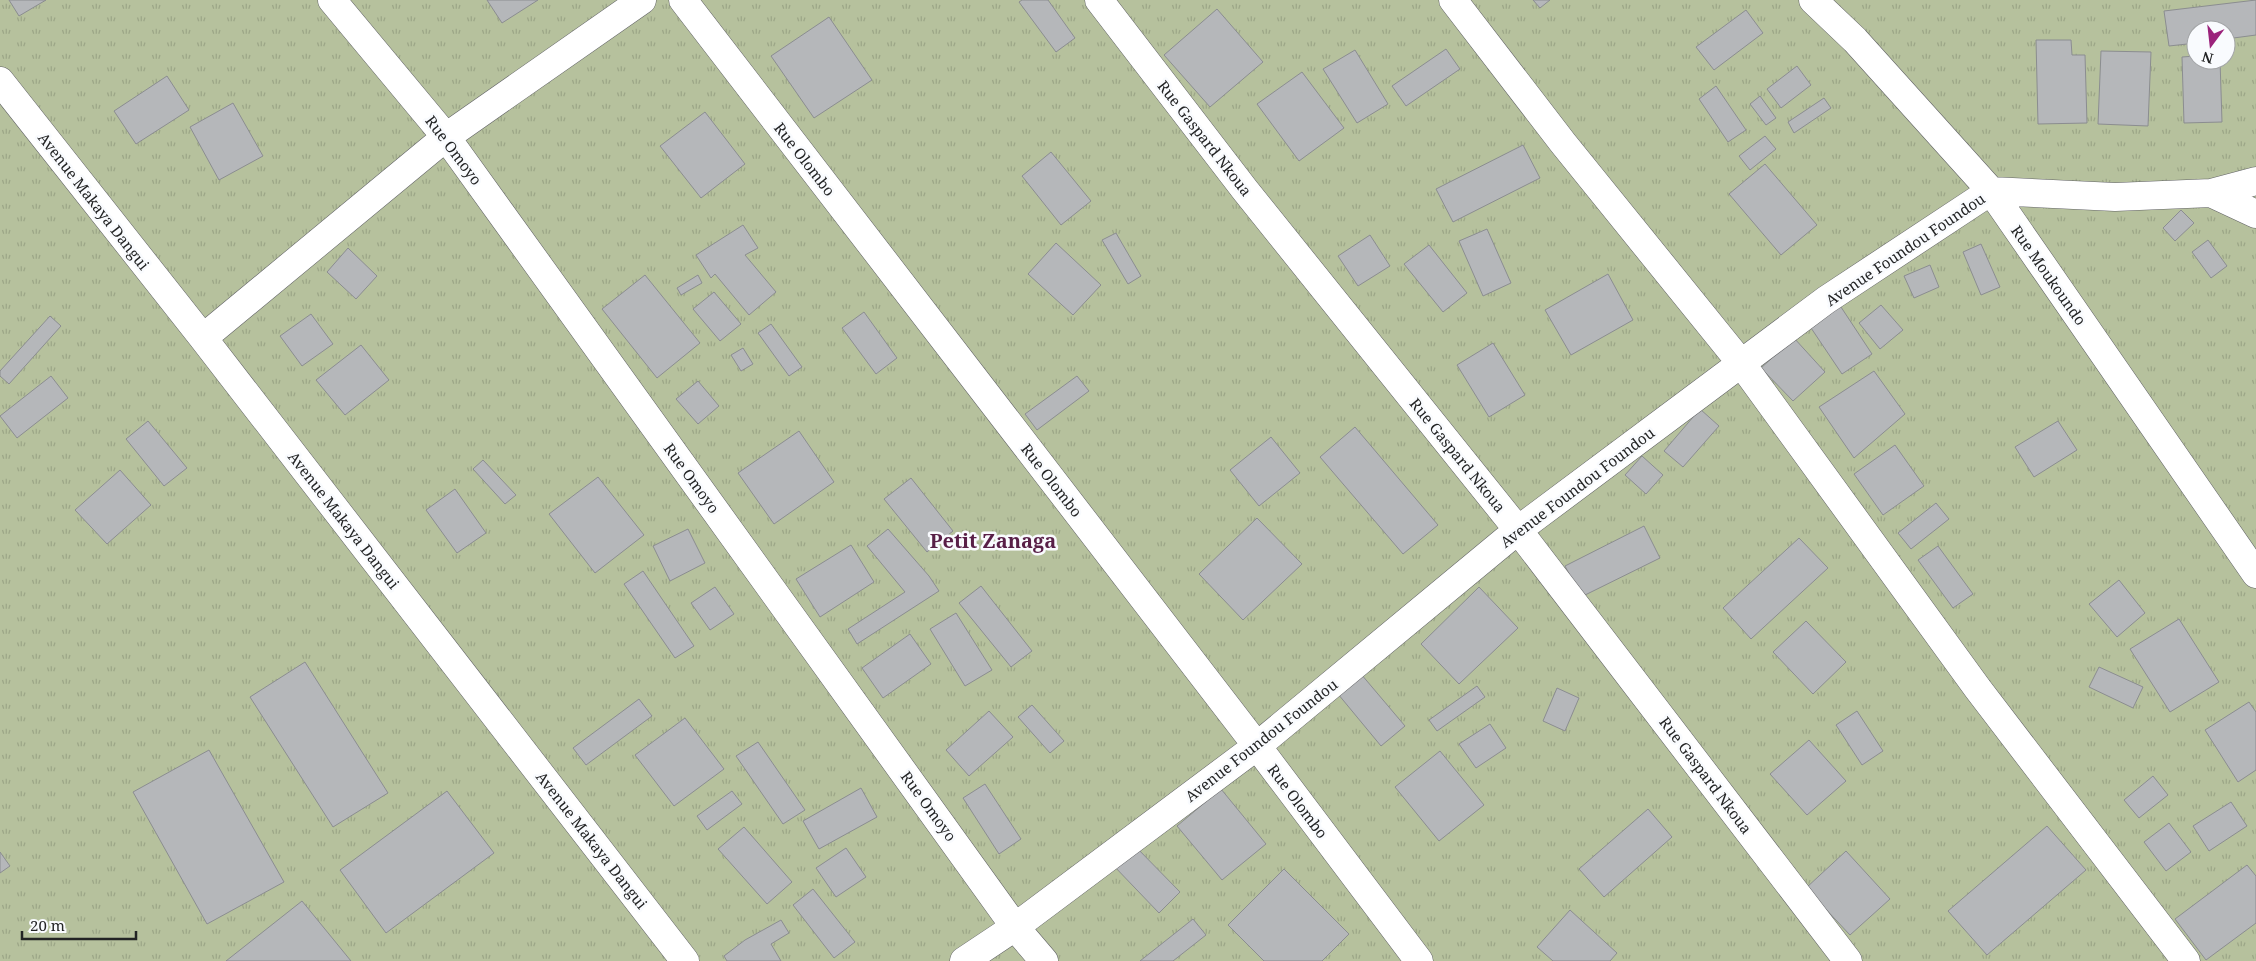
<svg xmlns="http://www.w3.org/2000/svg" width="2256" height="961" viewBox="0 0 2256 961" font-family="'Noto Serif',serif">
<defs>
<pattern id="grass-tufts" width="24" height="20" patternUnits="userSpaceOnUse" patternTransform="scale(1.25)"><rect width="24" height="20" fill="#b6c19d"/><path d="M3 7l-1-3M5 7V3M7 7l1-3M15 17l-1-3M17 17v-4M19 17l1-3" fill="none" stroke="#9ca687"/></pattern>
</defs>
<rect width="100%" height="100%" fill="#eceef1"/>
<path fill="url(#grass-tufts)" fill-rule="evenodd" d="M 0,0 L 2256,0 L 2256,961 L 0,961 ZM 2196,30 L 2226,30 L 2226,60 L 2196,60 Z"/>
<path fill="#b5b7ba" stroke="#8b8d90" d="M 9,0 L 46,0 L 19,16 Z
M 487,0 L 538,0 L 502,23 Z
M 1022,0 L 1048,0 L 1075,38 L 1056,52 L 1019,2 Z
M 1533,0 L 1550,0 L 1540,8 Z
M 2256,0 L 2256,35 L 2226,39 L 2226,30 L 2196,30 L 2196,43 L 2169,46 L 2164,11 Z
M 1217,9 L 1263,62 L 1210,107 L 1164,55 Z
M 1746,10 L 1763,33 L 1714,70 L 1696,47 Z
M 829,17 L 872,80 L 814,118 L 771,56 Z
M 2036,40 L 2071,40 L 2072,55 L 2085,55 L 2087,123 L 2038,124 Z
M 1446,49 L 1460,69 L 1406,106 L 1392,86 Z
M 1355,50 L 1388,104 L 1357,123 L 1323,69 Z
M 2101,51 L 2151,52 L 2148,126 L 2098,124 Z
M 2196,56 L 2196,60 L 2220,60 L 2222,122 L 2184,123 L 2182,57 Z
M 1797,66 L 1811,85 L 1781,108 L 1767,89 Z
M 1302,72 L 1344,128 L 1299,161 L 1257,104 Z
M 167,76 L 189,110 L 136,144 L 114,111 Z
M 1716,86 L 1746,130 L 1728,142 L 1699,99 Z
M 1760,96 L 1776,118 L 1766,125 L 1750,104 Z
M 1824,98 L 1831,108 L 1794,133 L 1788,122 Z
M 233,103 L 263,156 L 219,180 L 190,127 Z
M 705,112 L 745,164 L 701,198 L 660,146 Z
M 1765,136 L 1776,149 L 1750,170 L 1739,156 Z
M 1523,145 L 1540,178 L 1453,222 L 1436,189 Z
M 1051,152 L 1091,201 L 1061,225 L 1022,176 Z
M 1765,164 L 1817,225 L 1781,255 L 1729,194 Z
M 2181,210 L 2194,223 L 2175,241 L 2163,228 Z
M 743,225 L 758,248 L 745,255 L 776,292 L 749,315 L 715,274 L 711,278 L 696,255 Z
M 1487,229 L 1511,283 L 1483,296 L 1459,241 Z
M 1116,233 L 1141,276 L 1128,284 L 1102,240 Z
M 1370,235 L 1390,266 L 1358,286 L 1338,256 Z
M 2208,240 L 2227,266 L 2211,278 L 2192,252 Z
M 1056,243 L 1101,285 L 1073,315 L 1028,274 Z
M 1981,244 L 2000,287 L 1981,295 L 1963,252 Z
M 1429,245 L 1467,293 L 1443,312 L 1404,264 Z
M 348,248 L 377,276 L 356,299 L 327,272 Z
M 1930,265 L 1939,287 L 1914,298 L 1904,276 Z
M 1608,274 L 1633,320 L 1571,355 L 1545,310 Z
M 645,275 L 700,343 L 657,378 L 602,309 Z
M 698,275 L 702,283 L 681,295 L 677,288 Z
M 714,292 L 741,324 L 720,341 L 693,309 Z
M 1837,301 L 1872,354 L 1842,374 L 1807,322 Z
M 1881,305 L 1903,330 L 1880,349 L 1859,323 Z
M 864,312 L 897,358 L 876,374 L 842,328 Z
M 311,314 L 333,344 L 302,366 L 280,336 Z
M 50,316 L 61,326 L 9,384 L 0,376 L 0,371 Z
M 771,324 L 802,367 L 789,376 L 758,333 Z
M 1794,338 L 1825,372 L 1793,401 L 1761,368 Z
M 1493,343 L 1525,395 L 1489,417 L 1457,365 Z
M 361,345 L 389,380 L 345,415 L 316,380 Z
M 743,348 L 753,364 L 741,371 L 731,355 Z
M 1874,371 L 1905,414 L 1854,458 L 1819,407 Z
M 51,376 L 68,398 L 17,438 L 0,416 Z
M 1077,376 L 1089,391 L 1037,430 L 1025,414 Z
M 698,381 L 719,406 L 698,424 L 676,399 Z
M 1700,409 L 1719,426 L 1683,467 L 1664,451 Z
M 148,421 L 187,468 L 164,486 L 126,439 Z
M 2058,421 L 2077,450 L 2034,477 L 2015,447 Z
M 1355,427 L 1438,525 L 1403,554 L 1320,457 Z
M 799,431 L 834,482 L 774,524 L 738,473 Z
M 1271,437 L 1300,473 L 1259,506 L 1230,470 Z
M 1895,445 L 1924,486 L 1883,515 L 1854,474 Z
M 1642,456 L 1663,475 L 1646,494 L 1625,475 Z
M 483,460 L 516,495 L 505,504 L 473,469 Z
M 120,470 L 151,505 L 107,544 L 75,510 Z
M 598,477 L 644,535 L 595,573 L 549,514 Z
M 911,478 L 953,531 L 927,552 L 884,499 Z
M 455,489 L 486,533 L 457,553 L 426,510 Z
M 1936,503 L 1949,519 L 1911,549 L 1898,533 Z
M 1257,518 L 1302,564 L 1243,620 L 1199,574 Z
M 1644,526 L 1660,558 L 1581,597 L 1565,566 Z
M 688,529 L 705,563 L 670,581 L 653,546 Z
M 888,529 L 929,576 L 939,591 L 857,644 L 848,629 L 905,592 L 867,546 Z
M 1799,538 L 1828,568 L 1751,639 L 1723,608 Z
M 851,545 L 874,582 L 820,617 L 796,579 Z
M 1938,546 L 1973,594 L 1953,608 L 1918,560 Z
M 643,571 L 694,646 L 675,658 L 624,584 Z
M 2119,580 L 2145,613 L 2117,637 L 2089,604 Z
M 981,586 L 1032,651 L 1011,667 L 959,603 Z
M 715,587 L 734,614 L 710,630 L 691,603 Z
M 1479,587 L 1518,628 L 1459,684 L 1421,644 Z
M 956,613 L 992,670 L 965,686 L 930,629 Z
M 2179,619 L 2219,682 L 2170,712 L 2130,649 Z
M 1806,621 L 1846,662 L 1813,694 L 1773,652 Z
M 910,634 L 931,664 L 883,698 L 862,668 Z
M 305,662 L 388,793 L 333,827 L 250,697 Z
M 2099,667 L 2143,687 L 2133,708 L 2089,687 Z
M 1361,674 L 1405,726 L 1381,746 L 1338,694 Z
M 1477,686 L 1485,697 L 1437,731 L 1429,720 Z
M 1557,688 L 1579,698 L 1565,731 L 1543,721 Z
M 639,699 L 652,716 L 586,765 L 573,748 Z
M 2249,702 L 2256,712 L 2256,770 L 2238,782 L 2205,730 Z
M 1032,705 L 1064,741 L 1050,753 L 1018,717 Z
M 989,711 L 1013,737 L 969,776 L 946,750 Z
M 1857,711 L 1883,751 L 1862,765 L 1836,725 Z
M 685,718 L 724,769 L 674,806 L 635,755 Z
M 1490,724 L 1506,748 L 1476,768 L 1459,744 Z
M 1809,740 L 1846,781 L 1807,815 L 1770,774 Z
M 758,742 L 805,810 L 783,824 L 736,756 Z
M 209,750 L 284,882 L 207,924 L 133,792 Z
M 1440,751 L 1484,805 L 1439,841 L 1395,787 Z
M 2153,776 L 2168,795 L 2139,818 L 2124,800 Z
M 985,784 L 1021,839 L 999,854 L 963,798 Z
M 861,788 L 877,817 L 819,849 L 803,821 Z
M 1221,789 L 1266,844 L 1222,880 L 1177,826 Z
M 447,791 L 494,853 L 386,933 L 340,870 Z
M 732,791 L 742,804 L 707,830 L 697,816 Z
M 2231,802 L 2247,826 L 2209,851 L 2193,826 Z
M 1648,809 L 1672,837 L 1604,897 L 1579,869 Z
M 2169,823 L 2191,852 L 2166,871 L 2144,842 Z
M 2047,826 L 2086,870 L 1987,955 L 1948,911 Z
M 744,827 L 792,882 L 767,904 L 718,849 Z
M 1133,844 L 1180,892 L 1159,913 L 1112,864 Z
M 846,848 L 866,877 L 836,897 L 816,868 Z
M 1846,851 L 1890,899 L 1850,935 L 1806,888 Z
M 0,852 L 10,866 L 0,873 Z
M 2247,865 L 2256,876 L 2256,923 L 2206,960 L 2175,919 Z
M 1284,869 L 1349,934 L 1322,961 L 1264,961 L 1228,925 Z
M 813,889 L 855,942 L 834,958 L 793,905 Z
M 302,901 L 351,961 L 226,961 Z
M 1570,910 L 1617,953 L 1610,961 L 1553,961 L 1537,947 Z
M 1193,919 L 1206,935 L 1173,961 L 1140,961 Z
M 781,920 L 789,933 L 771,944 L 781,961 L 727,961 L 724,956 L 745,940 Z"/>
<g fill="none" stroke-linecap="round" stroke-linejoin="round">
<defs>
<path id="minor" d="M 332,0 L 446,137 L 1015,927 L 1044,961
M 683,0 L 1257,746 L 1419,961
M 1099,0 L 1245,190 L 1518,530 L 1848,961
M 1453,0 L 1563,143 L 1741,363 L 1978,689 L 2186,961
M 1813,0 L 1855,40 L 1991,191 L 2256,574
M 0,81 L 203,338 L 685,961
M 2211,193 L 2256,214
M 203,338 L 446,137 L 642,0
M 964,961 L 1015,927 L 1257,746 L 1518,530 L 1826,300 L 1991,191 L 2115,197 L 2211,193 L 2256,181"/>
</defs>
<use href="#minor" stroke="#626366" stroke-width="29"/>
<use href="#minor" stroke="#fff" stroke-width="28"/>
</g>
<g text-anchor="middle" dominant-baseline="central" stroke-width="5" stroke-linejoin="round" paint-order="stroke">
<g font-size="15" fill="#232425" stroke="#f9fbfe">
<text transform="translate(1205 138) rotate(52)">Rue Gaspard Nkoua</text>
<text transform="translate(454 150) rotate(53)">Rue Omoyo</text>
<text transform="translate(805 159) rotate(52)">Rue Olombo</text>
<text transform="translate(94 201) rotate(52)">Avenue Makaya Dangui</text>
<text transform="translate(1905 249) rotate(-34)">Avenue Foundou Foundou</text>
<text transform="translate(2049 275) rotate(55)">Rue Moukoundo</text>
<text transform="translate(1458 455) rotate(51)">Rue Gaspard Nkoua</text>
<text transform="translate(692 478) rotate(54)">Rue Omoyo</text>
<text transform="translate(1052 480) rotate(52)">Rue Olombo</text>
<text transform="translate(1577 487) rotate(-37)">Avenue Foundou Foundou</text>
<text transform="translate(344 520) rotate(52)">Avenue Makaya Dangui</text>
<text transform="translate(1261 740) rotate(-38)">Avenue Foundou Foundou</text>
<text transform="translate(1706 775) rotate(53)">Rue Gaspard Nkoua</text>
<text transform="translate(1298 801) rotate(53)">Rue Olombo</text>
<text transform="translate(929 806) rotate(54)">Rue Omoyo</text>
<text transform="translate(592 840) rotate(52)">Avenue Makaya Dangui</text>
</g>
<g font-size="20" font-weight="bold" fill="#581f47" stroke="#f9fbfe">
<text x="993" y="540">Petit Zanaga</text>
</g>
</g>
<g transform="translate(2211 45) rotate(195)"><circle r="24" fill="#f9fbfe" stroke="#a3a5a7"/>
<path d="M0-4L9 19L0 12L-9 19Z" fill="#9b227b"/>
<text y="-8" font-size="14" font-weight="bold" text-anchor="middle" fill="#232425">N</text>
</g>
<path d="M22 931v8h114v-8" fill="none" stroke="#232425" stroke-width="2.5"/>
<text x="30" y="931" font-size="15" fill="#232425" stroke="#f9fbfe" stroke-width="4" paint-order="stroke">20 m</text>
</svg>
